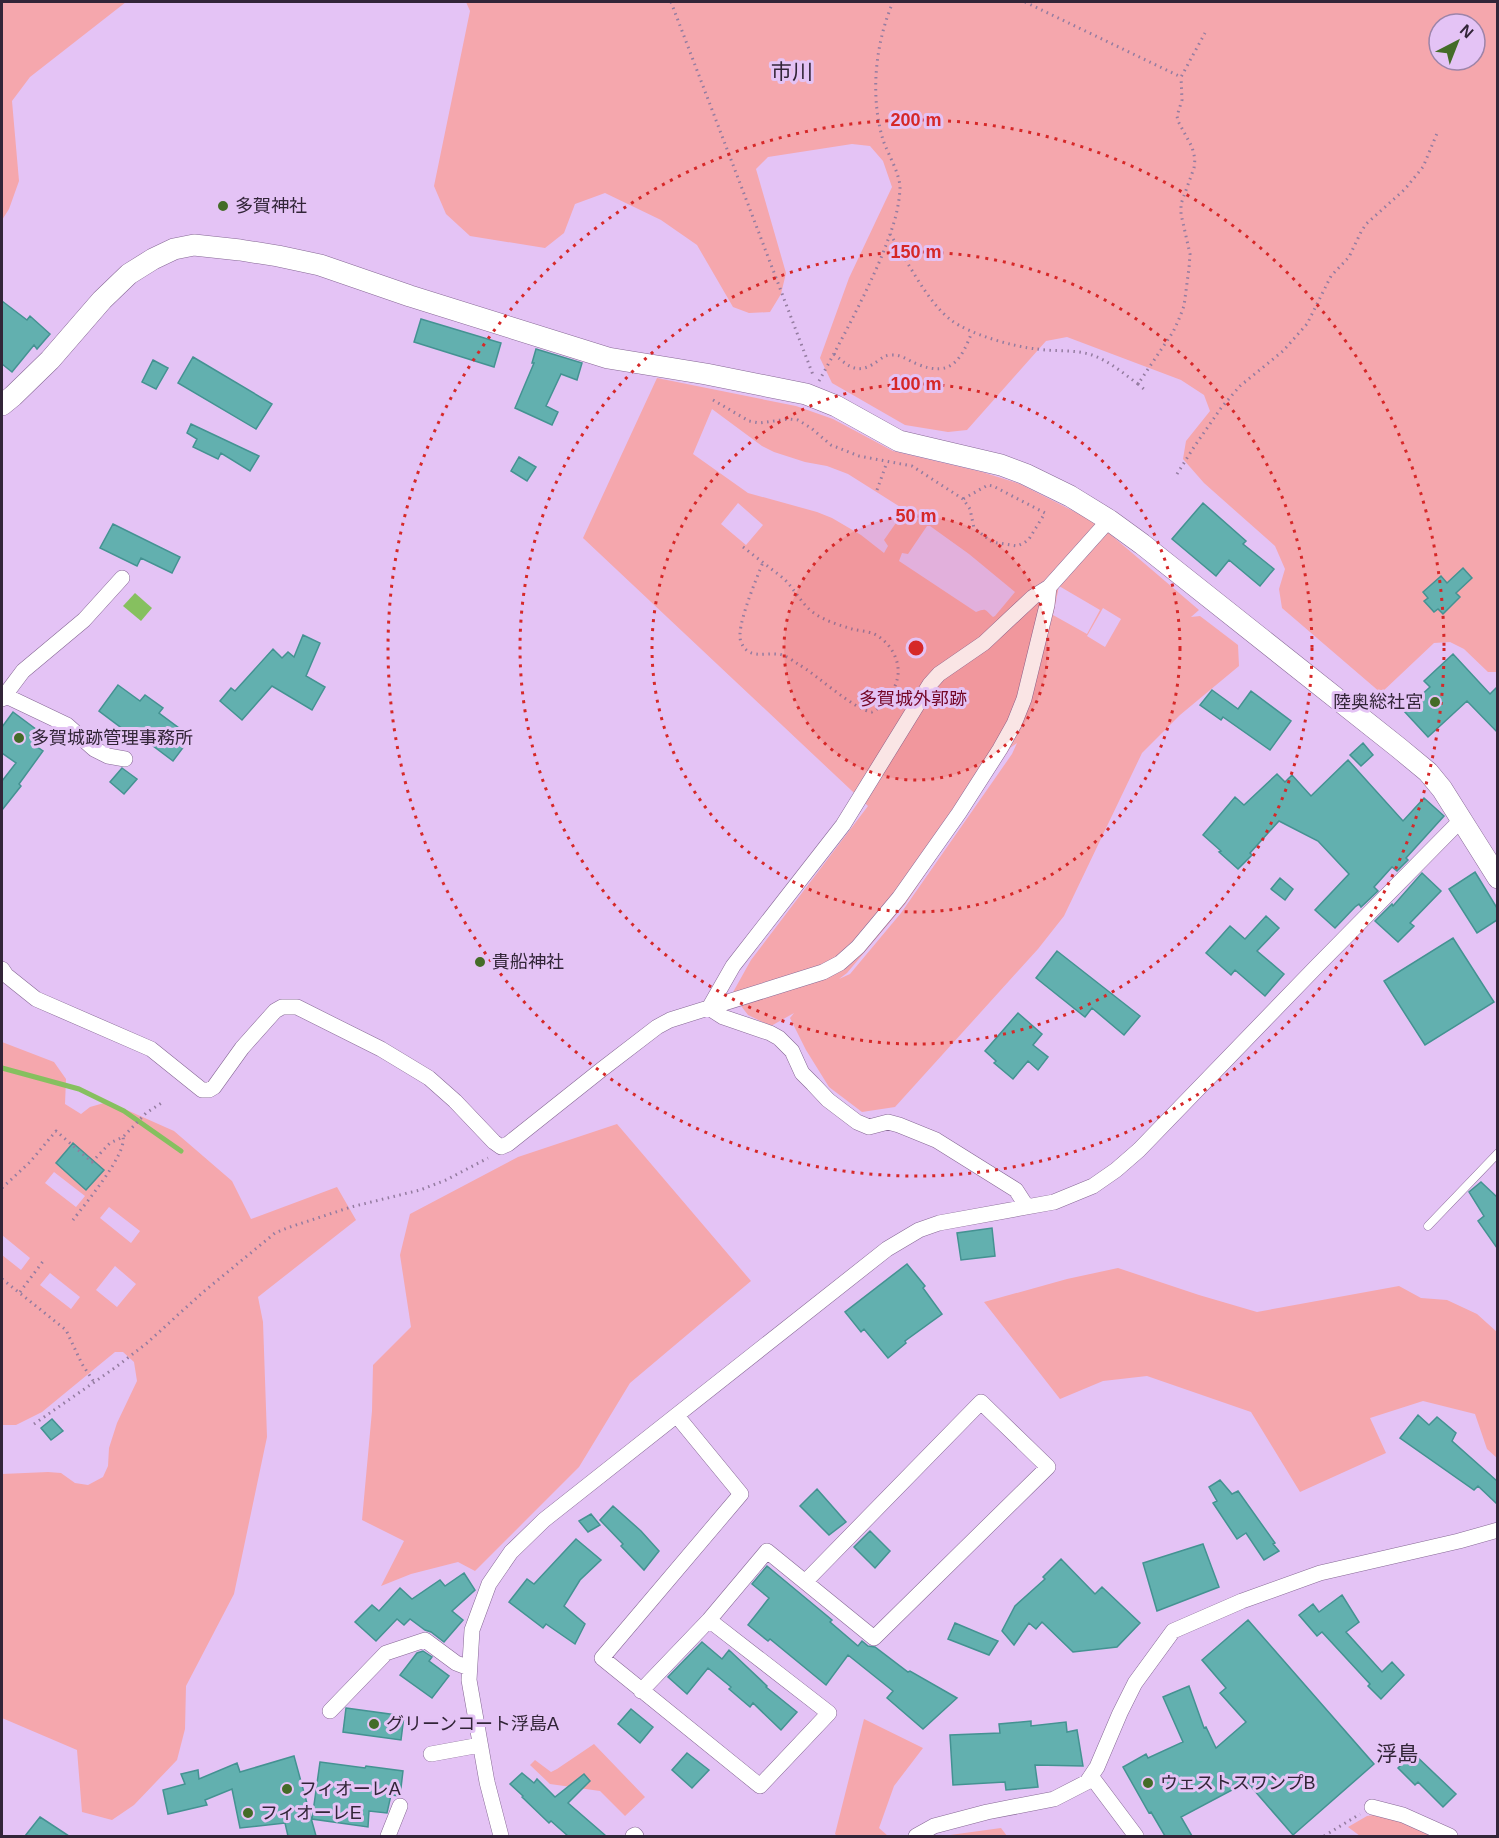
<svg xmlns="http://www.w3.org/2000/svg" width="1499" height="1838" viewBox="0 0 1499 1838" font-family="Helvetica,'Noto Sans JP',sans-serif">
<rect width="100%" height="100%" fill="#e4c3f5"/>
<path fill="#f5a7ad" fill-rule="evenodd" d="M 2,2 L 126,2 L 30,77 L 12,101 L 19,181 L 9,209 L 2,220 Z
M 466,2 L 1497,2 L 1497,672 L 1488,672 L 1464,649 L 1450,642 L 1434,643 L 1381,693 L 1282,608 L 1279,589 L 1285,569 L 1275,546 L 1204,483 L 1183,459 L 1186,441 L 1210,411 L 1204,395 L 1181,380 L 1067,337 L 1046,341 L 967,430 L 948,432 L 905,425 L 832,383 L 820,358 L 849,278 L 892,187 L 883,161 L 870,146 L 852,144 L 768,157 L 756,169 L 786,273 L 781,294 L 770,312 L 749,313 L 733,307 L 697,245 L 661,220 L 605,193 L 575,204 L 564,233 L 545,248 L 470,236 L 446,214 L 434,186 L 470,11 ZM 1439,24 L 1475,24 L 1475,60 L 1439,60 Z
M 657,378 L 796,406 L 833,419 L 893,451 L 982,472 L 1020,484 L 1097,523 L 1199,610 L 1191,617 L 1200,616 L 1238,645 L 1239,666 L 1180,715 L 1142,753 L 1064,916 L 1038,949 L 895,1107 L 862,1112 L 829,1087 L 806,1050 L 790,1018 L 794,1013 L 771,1026 L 748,1015 L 732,994 L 751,960 L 868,806 L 583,538 ZM 712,409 L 762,446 L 774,452 L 805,462 L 827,466 L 848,474 L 905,510 L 884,540 L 888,546 L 884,553 L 861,535 L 832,518 L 817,512 L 748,493 L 693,454 ZM 738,503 L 763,525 L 746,545 L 721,524 ZM 927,526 L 930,526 L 969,554 L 1015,592 L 995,616 L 993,617 C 984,609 987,608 976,612 L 899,561 L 902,553 L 908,554 ZM 1059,586 L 1100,610 L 1087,634 L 1053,615 ZM 1103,608 L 1121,619 L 1105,647 L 1087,636 ZM 1017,743 L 1012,754 L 901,913 L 850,974 L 839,979 L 847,973 L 906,903 L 1010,748 Z
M 2,1042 L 54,1062 L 66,1079 L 65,1104 L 81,1114 L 90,1107 L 104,1103 L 120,1107 L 174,1131 L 232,1181 L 251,1219 L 337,1187 L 356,1220 L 258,1297 L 263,1322 L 267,1437 L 234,1594 L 186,1686 L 185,1729 L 177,1760 L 134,1805 L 112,1820 L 82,1812 L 77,1750 L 2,1718 L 2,1474 L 48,1472 L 61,1473 L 75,1483 L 88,1485 L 103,1477 L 108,1466 L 109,1448 L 117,1423 L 137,1381 L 134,1362 L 123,1352 L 115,1352 L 42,1412 L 16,1425 L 2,1425 L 2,1255 L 21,1270 L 30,1258 L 2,1235 ZM 54,1172 L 85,1196 L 76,1207 L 45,1183 ZM 109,1207 L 140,1231 L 131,1243 L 100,1218 ZM 115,1266 L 136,1284 L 117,1307 L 96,1290 ZM 50,1273 L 80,1297 L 71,1309 L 40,1285 Z
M 617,1124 L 751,1281 L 630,1383 L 579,1467 L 475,1571 L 458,1562 L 411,1574 L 381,1586 L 404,1541 L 362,1520 L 372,1411 L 373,1365 L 411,1327 L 400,1255 L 410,1214 L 518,1157 Z
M 1118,1268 L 1199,1295 L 1257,1312 L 1399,1286 L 1421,1298 L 1447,1300 L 1477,1314 L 1497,1332 L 1497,1458 L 1487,1449 L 1475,1414 L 1423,1401 L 1370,1418 L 1386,1453 L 1300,1492 L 1251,1412 L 1147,1376 L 1103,1381 L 1060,1399 L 984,1302 L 1067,1279 Z
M 864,1719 L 923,1748 L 894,1786 L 879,1828 L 888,1836 L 837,1836 L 835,1834 Z
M 594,1744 L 645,1797 L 625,1816 L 600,1791 L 550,1784 L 530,1765 L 535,1760 L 551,1772 L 557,1769 Z
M 1380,1814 L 1440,1836 L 1360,1836 L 1348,1827 L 1367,1816 Z
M 1001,1828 L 1007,1836 L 947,1836 L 950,1835 Z"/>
<path fill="#86c05f" d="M 135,593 L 152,608 L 141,621 L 123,606 Z"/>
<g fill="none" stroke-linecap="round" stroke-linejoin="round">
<path stroke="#86c05f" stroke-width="5" d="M 2,1068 L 79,1089 L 124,1111 L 181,1151"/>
</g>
<path fill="#62b0af" stroke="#449292" stroke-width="1.5" d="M 2,301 L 27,320 L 30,316 L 50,334 L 37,349 L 34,345 L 12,372 L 2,364 Z
M 421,319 L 501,343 L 494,367 L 414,342 Z
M 536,349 L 582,363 L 577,380 L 561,374 L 546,406 L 558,412 L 552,425 L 515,408 L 534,363 L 532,363 Z
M 193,357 L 272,404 L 256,429 L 178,383 Z
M 153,360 L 168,368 L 156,389 L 142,382 Z
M 191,424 L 259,456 L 250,471 L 221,453 L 218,459 L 193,447 L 197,439 L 187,433 Z
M 519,457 L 536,467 L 527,481 L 511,471 Z
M 1203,503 L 1246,541 L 1243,544 L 1274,569 L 1260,586 L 1229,560 L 1216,576 L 1172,539 Z
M 113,524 L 180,557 L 172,573 L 141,558 L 137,566 L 100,548 Z
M 1463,568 L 1472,578 L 1456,593 L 1460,597 L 1443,614 L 1438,609 L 1434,612 L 1424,601 L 1428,598 L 1423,592 L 1441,576 L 1447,583 Z
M 303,635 L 320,643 L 306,676 L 325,687 L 312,710 L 272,686 L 242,720 L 220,701 L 231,688 L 235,691 L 273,649 L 282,658 L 288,652 L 294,657 Z
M 1453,654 L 1490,694 L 1497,687 L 1497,732 L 1467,701 L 1428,737 L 1404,711 L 1430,687 L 1424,681 Z
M 118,685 L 140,701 L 145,695 L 163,708 L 159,713 L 191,737 L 173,761 L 141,737 L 139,741 L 99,711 Z
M 1212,690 L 1238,709 L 1251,691 L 1291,721 L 1270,750 L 1223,717 L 1221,720 L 1200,705 Z
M 13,712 L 41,733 L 33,744 L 43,751 L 19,784 L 21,786 L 2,810 L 2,781 L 16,763 L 2,753 L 2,727 Z
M 1363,743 L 1373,755 L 1361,766 L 1350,755 Z
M 1348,760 L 1403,821 L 1424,798 L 1444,816 L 1406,858 L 1408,860 L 1397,871 L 1392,867 L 1374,887 L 1378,891 L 1361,907 L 1359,904 L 1355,907 L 1335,928 L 1315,910 L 1349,874 L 1318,841 L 1279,821 L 1250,853 L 1252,855 L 1238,869 L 1219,852 L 1221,851 L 1203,835 L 1235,797 L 1244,805 L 1277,774 L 1285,782 L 1292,775 L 1311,796 Z
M 122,768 L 137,779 L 124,794 L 110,782 Z
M 1475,872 L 1497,908 L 1497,920 L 1477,933 L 1449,889 Z
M 1422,873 L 1441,891 L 1410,923 L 1414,926 L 1398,942 L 1375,921 L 1392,904 L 1393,906 Z
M 1280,878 L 1293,889 L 1285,900 L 1271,889 Z
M 1266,916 L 1279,928 L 1257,951 L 1284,974 L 1265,996 L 1235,970 L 1231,975 L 1206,953 L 1230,926 L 1245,939 Z
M 1453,938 L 1494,1002 L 1425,1045 L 1384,981 Z
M 1057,951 L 1140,1016 L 1124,1035 L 1092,1008 L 1085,1017 L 1036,978 Z
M 1018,1013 L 1042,1034 L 1033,1045 L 1048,1057 L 1038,1070 L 1028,1061 L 1013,1079 L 994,1063 L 996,1061 L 985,1051 Z
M 73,1143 L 104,1170 L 86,1190 L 56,1163 Z
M 1481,1182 L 1497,1197 L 1497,1248 L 1478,1221 L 1484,1216 L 1469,1192 Z
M 992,1228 L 995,1256 L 961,1260 L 957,1233 Z
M 907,1264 L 925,1286 L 923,1288 L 942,1314 L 905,1341 L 906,1343 L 888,1358 L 864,1329 L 861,1332 L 845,1312 Z
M 1418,1415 L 1429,1425 L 1437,1417 L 1456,1433 L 1452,1441 L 1497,1481 L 1497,1504 L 1478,1486 L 1474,1490 L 1400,1438 Z
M 52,1419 L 63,1431 L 51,1440 L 41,1428 Z
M 1220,1480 L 1232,1494 L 1238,1491 L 1275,1543 L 1273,1544 L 1279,1551 L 1264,1560 L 1246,1533 L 1237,1539 L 1213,1503 L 1217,1501 L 1209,1487 Z
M 817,1489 L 846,1522 L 829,1535 L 800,1506 Z
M 613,1506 L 641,1531 L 659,1551 L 644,1570 L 621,1546 L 623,1544 L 600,1520 Z
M 591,1514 L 600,1525 L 588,1532 L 579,1521 Z
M 870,1531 L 890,1551 L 875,1568 L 854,1547 Z
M 576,1539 L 601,1560 L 580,1580 L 564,1606 L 585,1624 L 575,1644 L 546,1624 L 543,1628 L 509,1602 L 527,1579 L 534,1584 Z
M 1203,1544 L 1219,1587 L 1157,1611 L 1143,1563 Z
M 1061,1559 L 1095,1594 L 1102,1587 L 1140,1623 L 1117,1647 L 1073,1652 L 1042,1622 L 1036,1629 L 1029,1623 L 1014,1645 L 1002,1631 L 1015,1606 L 1045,1579 L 1043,1577 Z
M 767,1566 L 832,1620 L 830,1622 L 858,1646 L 862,1641 L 868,1646 L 875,1647 L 908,1672 L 910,1671 L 957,1698 L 923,1729 L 887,1698 L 893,1691 L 848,1655 L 826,1685 L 770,1639 L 768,1641 L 748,1625 L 769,1598 L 752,1584 Z
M 464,1573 L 475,1590 L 452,1611 L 463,1620 L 444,1642 L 431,1632 L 425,1630 L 410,1619 L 404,1625 L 397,1619 L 376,1641 L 355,1622 L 372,1605 L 379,1611 L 400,1588 L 412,1599 L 440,1580 L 445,1586 Z
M 1342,1595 L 1359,1622 L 1346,1632 L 1382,1672 L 1392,1662 L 1404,1675 L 1381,1699 L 1368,1686 L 1370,1684 L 1322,1632 L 1317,1636 L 1299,1615 L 1313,1604 L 1319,1612 Z
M 1248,1620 L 1374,1764 L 1293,1835 L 1247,1782 L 1181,1817 L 1192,1836 L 1165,1836 L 1151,1812 L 1149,1813 L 1123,1767 L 1146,1754 L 1148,1758 L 1183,1742 L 1163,1697 L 1189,1686 L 1204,1728 L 1206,1727 L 1216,1748 L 1246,1722 L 1220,1693 L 1226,1688 L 1202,1660 Z
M 955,1623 L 998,1641 L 989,1655 L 948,1639 Z
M 702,1642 L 722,1659 L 729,1650 L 767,1686 L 766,1687 L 797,1712 L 781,1730 L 753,1703 L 750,1707 L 729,1689 L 731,1687 L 708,1668 L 687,1694 L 668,1677 Z
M 423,1651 L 432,1657 L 429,1661 L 449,1676 L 432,1698 L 400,1675 L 417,1653 Z
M 346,1708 L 404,1716 L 401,1740 L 343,1732 Z
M 631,1709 L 653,1727 L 640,1743 L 618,1724 Z
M 1031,1721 L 1031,1726 L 1066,1722 L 1067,1732 L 1077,1730 L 1083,1766 L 1035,1765 L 1038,1787 L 1006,1790 L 1005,1782 L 953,1785 L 950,1735 L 1000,1733 L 999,1724 Z
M 687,1753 L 709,1770 L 692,1788 L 672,1770 Z
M 1413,1753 L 1456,1794 L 1443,1807 L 1418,1782 L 1415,1785 L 1398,1768 Z
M 294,1756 L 316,1836 L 288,1836 L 285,1823 L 240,1828 L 232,1789 L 205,1800 L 207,1805 L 168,1814 L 163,1790 L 185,1784 L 181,1774 L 198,1770 L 199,1779 L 237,1763 L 240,1772 Z
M 320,1762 L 365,1768 L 366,1766 L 403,1771 L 400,1796 L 391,1795 L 387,1813 L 369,1811 L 368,1827 L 312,1819 Z
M 522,1773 L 534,1783 L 537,1779 L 555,1797 L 584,1774 L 590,1781 L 568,1803 L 606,1836 L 568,1836 L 551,1821 L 549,1823 L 522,1797 L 523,1796 L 510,1784 Z
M 40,1817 L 69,1836 L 25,1836 Z"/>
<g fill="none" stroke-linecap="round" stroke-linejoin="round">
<defs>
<path id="lane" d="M 1428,1226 L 1498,1153"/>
<path id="street" d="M 4,695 L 67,725 L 94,749 L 108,756 L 125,759
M 2,699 L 23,671 L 84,620 L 122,578
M 2,969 L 6,975 L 36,999 L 151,1049 L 202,1090 L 209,1090 L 214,1087 L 242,1048 L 275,1011 L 282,1007 L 297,1007 L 381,1049 L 429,1078 L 455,1101 L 494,1142 L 501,1147 L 508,1144 L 601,1070 L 657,1027 L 670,1020 L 823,972 L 840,963 L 858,947 L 899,898 L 959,813 L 1000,749 L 1014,724 L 1024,699 L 1047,605 L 1049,587
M 709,1008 L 733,966 L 843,825 L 930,684 L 939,674 L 984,643 L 1033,597 L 1049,587 L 1109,520
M 709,1008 L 723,1017 L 770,1033 L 779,1038 L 792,1051 L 802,1073 L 813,1084 L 828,1100 L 857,1122 L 869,1127 L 888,1122 L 899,1125 L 936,1140 L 1016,1190 L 1027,1207
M 677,1416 L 741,1494 L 602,1658 L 760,1786 L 829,1713 L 709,1620
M 641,1691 L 709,1620 L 767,1551 L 874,1638 L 1048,1467 L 981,1402 L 805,1582
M 330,1711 L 386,1653 L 425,1640 L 456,1663 L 469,1668
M 431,1754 L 480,1745
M 1091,1776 L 1136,1836
M 1372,1807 L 1403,1815 L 1450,1836
M 388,1836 L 400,1806
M 501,1836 L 487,1782 L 469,1680 L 472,1630 L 489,1584 L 511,1552 L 544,1520 L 887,1249 L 919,1230 L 939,1223 L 1054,1202 L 1093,1186 L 1116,1170 L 1139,1150 L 1317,966 L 1461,820
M 633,1836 L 635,1835 L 636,1836
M 916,1836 L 934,1826 L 987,1812 L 1054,1799 L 1087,1782 L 1097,1767 L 1120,1713 L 1135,1683 L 1173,1631 L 1242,1601 L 1320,1573 L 1459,1541 L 1498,1530"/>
<path id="secondary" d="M 2,405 L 13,396 L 50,360 L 102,300 L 129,274 L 153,259 L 174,249 L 194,245 L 240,250 L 278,256 L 320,265 L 410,296 L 608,358 L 706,374 L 806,394 L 836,406 L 899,441 L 1001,465 L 1025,474 L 1070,496 L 1109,520 L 1142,544 L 1399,748 L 1428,772 L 1442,789 L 1498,878"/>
</defs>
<use href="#lane" stroke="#866895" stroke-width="9"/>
<use href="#street" stroke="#866895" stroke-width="16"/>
<use href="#secondary" stroke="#866895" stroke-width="22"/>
<path stroke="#947ca0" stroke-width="3" stroke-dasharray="1.5 4.5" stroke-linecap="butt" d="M 671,2 L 813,375
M 1025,2 L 1181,77 L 1205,33
M 890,234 C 907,260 927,302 951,320 C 969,334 1014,347 1037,349 C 1055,352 1074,349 1092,355 C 1109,361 1123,373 1138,384 L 1173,332 L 1179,319 L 1184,306 L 1189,268 L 1190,254 L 1181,214 L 1181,204 L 1194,168 L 1195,159 L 1192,147 L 1178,121 L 1177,116 L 1182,100 L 1181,77
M 834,354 C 851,369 859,375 879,360 C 883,357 886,355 891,355 C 901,354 909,361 917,364 C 951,378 961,360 972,332
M 819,381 C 841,341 863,300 881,258 C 890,235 899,213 900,188 C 900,174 888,154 883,140 C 870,96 875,44 893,2
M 1138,384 L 1146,391
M 713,400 L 749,421 L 759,423 L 789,419 L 798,420 L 811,428 L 831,445 L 859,456 L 912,466 L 963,499 L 970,509 L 974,528 L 992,542 L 1017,546 L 1024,543 L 1029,539 L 1045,513 L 993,486 L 988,485 L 963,499
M 1177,474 L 1194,447 L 1221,408 L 1240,386 L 1283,351 L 1307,324 L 1331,276 L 1349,257 L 1361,232 L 1366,224 L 1405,189 L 1423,167 L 1438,131
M 877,490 L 887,462
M 743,547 L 783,578 C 795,589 801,604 814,613 C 825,621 839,625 852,629 C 859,631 868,631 874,634 C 891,642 902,663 897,680 C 894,692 883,707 872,712 C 854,710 816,674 798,664 C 792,660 784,654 777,654 C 763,653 748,659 741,642 C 735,628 757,578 763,562
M 2,1188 L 30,1162 L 56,1131 L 92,1162 L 110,1143 L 123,1137 L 146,1113 L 163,1102
M 73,1220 C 85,1204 127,1154 123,1137
M 2,1279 L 66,1330 L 82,1364 L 94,1382
M 20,1292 L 44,1260
M 34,1424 L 116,1367 L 147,1343 L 202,1293 L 275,1233 L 287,1228 L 351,1207 L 420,1190 L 446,1180 L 488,1158
M 1324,1836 L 1360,1814"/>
<use href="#lane" stroke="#fff" stroke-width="8"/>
<use href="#street" stroke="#fff" stroke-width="15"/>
<use href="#secondary" stroke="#fff" stroke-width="21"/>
</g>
<circle cx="916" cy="648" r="132" fill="#d62828" fill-opacity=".12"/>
<g fill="none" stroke="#d62828" stroke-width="3" stroke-dasharray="3 6">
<circle cx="916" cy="648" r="132"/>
<circle cx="916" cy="648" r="264"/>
<circle cx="916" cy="648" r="396"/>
<circle cx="916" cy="648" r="528"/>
</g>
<g fill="#446c28" stroke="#e4c3f5" stroke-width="2">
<circle cx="223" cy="206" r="6"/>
<circle cx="1435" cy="702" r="6"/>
<circle cx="19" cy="738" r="6"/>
<circle cx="480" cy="962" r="6"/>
<circle cx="374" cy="1724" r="6"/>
<circle cx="1148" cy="1783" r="6"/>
<circle cx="287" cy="1789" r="6"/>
<circle cx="248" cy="1813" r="6"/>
</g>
<g text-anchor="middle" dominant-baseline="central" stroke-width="6" stroke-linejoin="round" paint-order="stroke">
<g font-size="18" fill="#322538" stroke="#e4c3f5" text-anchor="start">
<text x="235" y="206">多賀神社</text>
<text x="1423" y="702" text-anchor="end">陸奥総社宮</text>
<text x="31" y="738">多賀城跡管理事務所</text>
<text x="492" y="962">貴船神社</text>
<text x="386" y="1724">グリーンコート浮島A</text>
<text x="1160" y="1783">ウェストスワンプB</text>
<text x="299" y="1789">フィオーレA</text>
<text x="260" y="1813">フィオーレE</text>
</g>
<g font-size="18" fill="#730525" stroke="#e4c3f5">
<text x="913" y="699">多賀城外郭跡</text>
</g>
<g font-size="21" fill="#322538" stroke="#e4c3f5">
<text x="792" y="71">市川</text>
<text x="1397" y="1753">浮島</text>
</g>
</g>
<circle cx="916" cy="648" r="9" fill="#d62828" stroke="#e4c3f5" stroke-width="3"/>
<g font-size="18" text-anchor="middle" font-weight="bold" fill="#d62828" stroke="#e4c3f5" stroke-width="6" stroke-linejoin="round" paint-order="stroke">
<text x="916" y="126">200 m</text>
<text x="916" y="258">150 m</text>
<text x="916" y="390">100 m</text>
<text x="916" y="522">50 m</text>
</g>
<rect width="1499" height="1838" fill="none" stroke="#322538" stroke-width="6"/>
<g transform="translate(1457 42) rotate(42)"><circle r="28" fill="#e4c3f5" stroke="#9d84a9" stroke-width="1.5"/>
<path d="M0-4.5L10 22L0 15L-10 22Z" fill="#446c28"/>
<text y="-9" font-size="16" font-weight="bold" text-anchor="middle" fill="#322538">N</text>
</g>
</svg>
